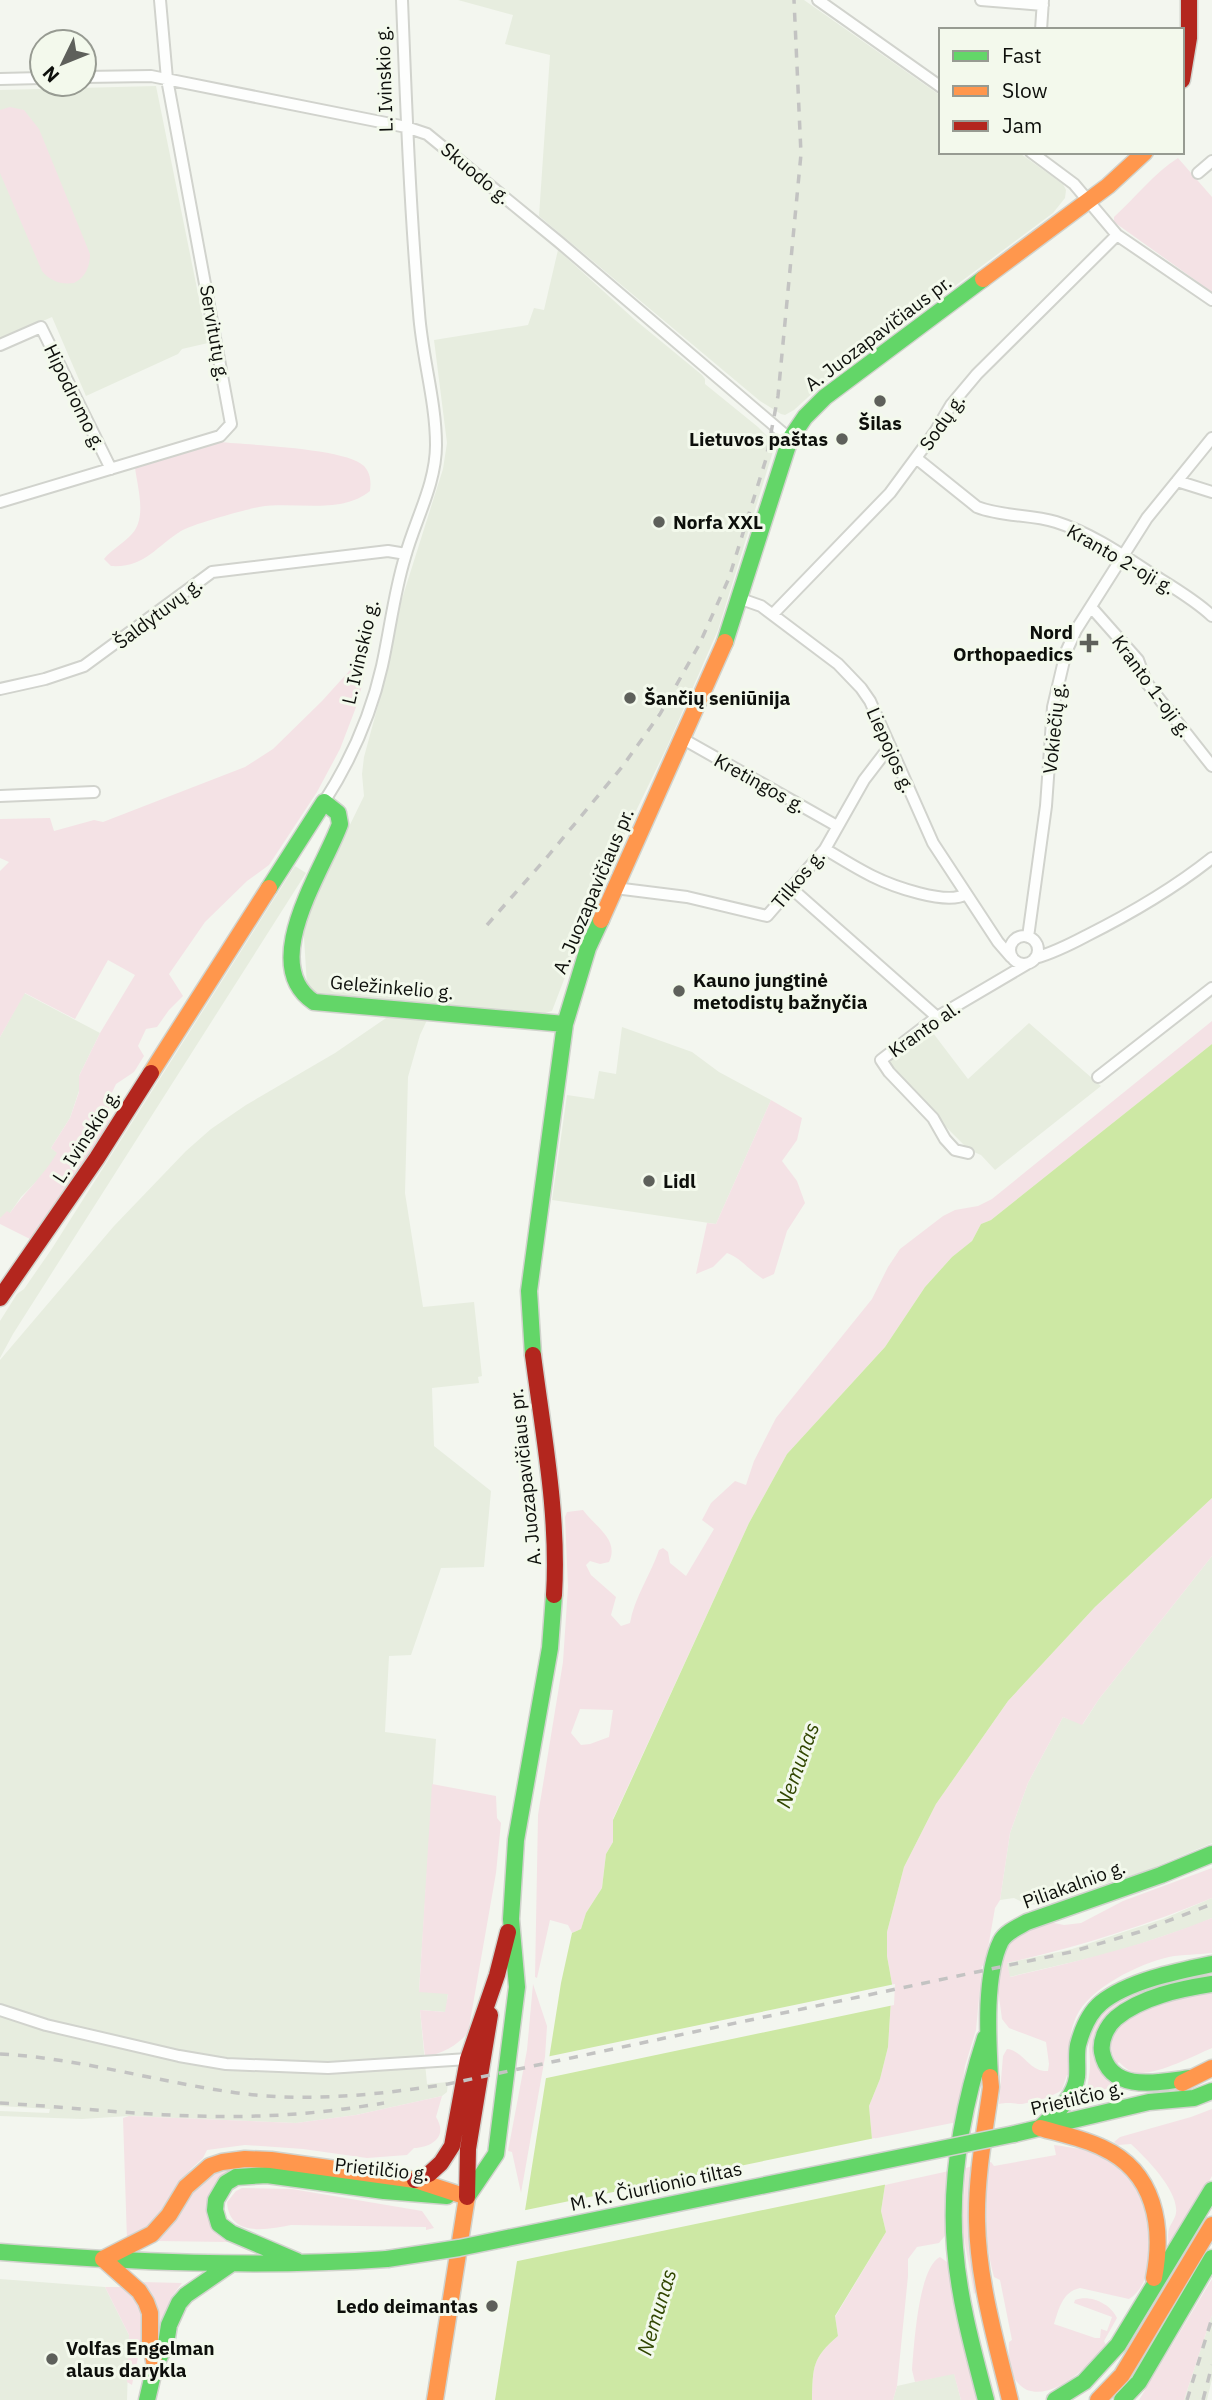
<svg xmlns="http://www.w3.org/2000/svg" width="1212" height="2400" viewBox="0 0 1212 2400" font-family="'IBM Plex Sans',sans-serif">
<rect width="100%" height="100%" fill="#f3f6ef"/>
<path fill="#e7eddf" d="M 458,0 L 804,0 L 941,96 L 941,152 L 1018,152 L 1063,184 L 1066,190 L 1065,198 L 1053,213 L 818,388 L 794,410 L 785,415 L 781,414 L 760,401 L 539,216 L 550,55 L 505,44 L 513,15 Z
M 156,86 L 208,343 L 182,349 L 178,354 L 86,396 L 52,317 L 0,340 L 0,90 Z
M 558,250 L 634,319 L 702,375 L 705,379 L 705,384 L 758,427 L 768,437 L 774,448 L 718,630 L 667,747 L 601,883 L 552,1011 L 545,1013 L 441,1006 L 311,992 L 307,986 L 303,921 L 364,796 L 362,774 L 364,757 L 386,676 L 401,602 L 443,469 L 447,443 L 434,340 L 528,325 L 534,308 L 544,310 Z
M 295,866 L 306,873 L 13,1334 L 0,1358 L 0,1321 L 17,1294 L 24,1289 L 51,1250 Z
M 24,993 L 100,1033 L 79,1076 L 79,1091 L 70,1118 L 51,1148 L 58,1153 L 46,1172 L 21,1197 L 10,1213 L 0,1218 L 0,1037 Z
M 389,1016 L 428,1018 L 420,1035 L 408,1077 L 405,1193 L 423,1307 L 474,1302 L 482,1376 L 478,1377 L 479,1383 L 432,1388 L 434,1446 L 491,1491 L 484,1567 L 441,1568 L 411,1655 L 389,1656 L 385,1732 L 436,1739 L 419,1991 L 448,1993 L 446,2012 L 420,2010 L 427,2084 L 448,2082 L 447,2092 L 442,2096 L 356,2115 L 296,2123 L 129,2116 L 82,2119 L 0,2116 L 0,2111 L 49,2113 L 50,2109 L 0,2106 L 0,1360 L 114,1226 L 186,1151 L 211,1129 L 246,1105 L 335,1053 Z
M 1029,1023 L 1101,1086 L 995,1170 L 981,1155 L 969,1150 L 891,1072 L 887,1062 L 930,1029 L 968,1079 Z
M 622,1027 L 692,1052 L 719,1072 L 771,1100 L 716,1224 L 552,1200 L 567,1095 L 594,1099 L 599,1071 L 616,1074 Z
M 1212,1556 L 1212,1843 L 1148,1870 L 1040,1905 L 1026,1904 L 1014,1898 L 1000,1900 L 1010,1833 L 1028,1783 L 1063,1717 L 1083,1724 L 1099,1699 Z
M 1212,1898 L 1212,1918 L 1196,1925 L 1116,1952 L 1009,1977 L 1007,1963 L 1072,1949 L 1163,1919 Z
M 0,2279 L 105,2287 L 129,2335 L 127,2400 L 0,2400 Z
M 1212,2315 L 1212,2379 L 1207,2400 L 1184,2400 Z
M 954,2373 L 961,2400 L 893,2400 L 897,2386 Z"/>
<path fill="#f4e2e5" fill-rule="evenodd" d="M 10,107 L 24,110 L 39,129 L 90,254 C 90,266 86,277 74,283 C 61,285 50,281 42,271 L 0,173 L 0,110 Z
M 1178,158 L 1212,197 L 1212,292 L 1114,222 L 1114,217 C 1136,197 1154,173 1178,158 Z
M 220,442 C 248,445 347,448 364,466 C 371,474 371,482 370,491 C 341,515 294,501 259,507 C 247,509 190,525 181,531 C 155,547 145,568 111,566 L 104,559 C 111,550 121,545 129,537 C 148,521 138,490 135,468 Z
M 351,669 L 364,677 L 358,702 L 340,749 L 317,792 L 269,865 L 247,881 L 205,922 L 169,974 L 183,996 L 169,1010 L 157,1027 L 146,1029 L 138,1046 L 144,1056 L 134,1072 L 116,1084 L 109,1099 L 110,1127 L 34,1241 L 0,1224 L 0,1218 L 7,1211 L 10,1213 C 25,1192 44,1175 57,1153 L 51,1148 L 70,1118 L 79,1092 L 79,1076 L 100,1033 L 135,975 L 108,960 L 75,1019 L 25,993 L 0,1037 L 0,871 L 9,862 L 0,858 L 0,819 L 50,818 L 54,831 L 94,820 L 103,822 L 245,767 L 273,749 L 322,701 Z
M 1212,1021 L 1212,1044 L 991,1220 L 981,1224 L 972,1241 L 952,1257 L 925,1287 L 885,1347 L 787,1454 L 749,1523 L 613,1819 L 613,1842 L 606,1854 L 602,1888 L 586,1913 L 581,1929 L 572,1933 L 568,1925 L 550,1920 L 537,1978 L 535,1977 L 538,1815 L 563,1662 L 568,1587 L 565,1517 L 567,1512 L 583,1510 C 594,1526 620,1539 609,1562 L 600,1564 L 590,1561 L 586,1565 L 591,1575 L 616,1597 L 611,1615 L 621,1626 L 630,1623 C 634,1598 651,1574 659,1550 L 663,1548 L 668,1552 L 670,1563 L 686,1576 L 714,1529 L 702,1520 L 711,1503 L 735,1481 L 746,1485 L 754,1461 L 776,1418 L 872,1299 L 888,1267 L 900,1249 L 943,1216 L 955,1210 L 978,1206 L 992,1199 ZM 580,1709 L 613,1710 L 609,1737 L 590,1744 L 581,1745 L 571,1733 Z
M 771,1100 L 802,1118 L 797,1140 L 782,1161 L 797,1181 L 805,1203 L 787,1231 L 774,1274 L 763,1279 C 749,1270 742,1259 727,1253 L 713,1267 L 696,1274 L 707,1223 L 716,1224 Z
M 1212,1498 L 1212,1556 L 1099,1699 L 1082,1725 L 1063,1717 L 1028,1783 L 1010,1833 L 1000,1900 L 995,1908 L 985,1965 L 982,1966 L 976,2030 L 965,2066 L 957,2122 L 872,2139 L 869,2106 L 880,2079 L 888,2047 L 892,1984 L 887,1956 L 887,1932 L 904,1867 L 936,1804 L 1008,1701 L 1095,1607 Z
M 432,1784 L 496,1796 L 497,1818 L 501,1823 L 496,1873 L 468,2033 C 455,2047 443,2053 425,2057 L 420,2010 L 445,2012 L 448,1994 L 419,1992 Z
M 1212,1868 L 1212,1898 C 1145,1926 1078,1947 1007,1963 L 1010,1977 C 1079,1961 1146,1945 1212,1918 L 1212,1953 C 1198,1955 1183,1954 1169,1957 C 1139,1964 1090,1987 1076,2017 C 1068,2035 1069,2055 1070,2075 L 1067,2075 L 1062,2090 C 1052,2097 1034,2102 1022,2104 C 1015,2104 1009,2102 999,2104 L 1003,2056 L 1007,2049 C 1024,2051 1029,2072 1048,2071 L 1049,2064 L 1046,2042 L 1009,2028 L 1002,2019 L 997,1982 L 1001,1957 L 1012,1938 L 1049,1922 L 1064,1925 L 1081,1923 L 1123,1901 Z
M 1212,1971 L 1212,1976 C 1178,1985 1092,1998 1095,2045 C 1096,2064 1101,2074 1116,2087 L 1097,2091 L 1096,2094 L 1086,2096 C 1087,2086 1090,2075 1090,2064 C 1090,2055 1088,2045 1090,2037 C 1100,1992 1173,1981 1212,1971 Z
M 533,1984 L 547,2026 L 545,2057 L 521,2193 L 512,2152 L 508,2151 L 527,2050 Z
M 1212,1992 L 1212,2048 C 1193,2056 1152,2078 1133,2072 C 1127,2070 1123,2066 1119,2062 L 1117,2064 C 1087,2014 1180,1998 1212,1992 Z
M 442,2096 L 436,2117 C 448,2136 433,2147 414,2148 L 407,2155 L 367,2158 L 303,2149 L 245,2145 L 207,2150 L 203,2158 L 190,2170 L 146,2231 L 127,2240 L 123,2118 L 129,2116 L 296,2123 L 356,2115 Z
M 1212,2109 L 1212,2176 L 1169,2251 C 1169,2244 1167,2235 1169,2229 C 1171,2223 1175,2219 1176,2213 C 1179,2191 1146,2158 1131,2144 L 1118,2145 L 1114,2142 L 1120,2137 L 1191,2117 Z
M 1054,2145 C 1074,2148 1098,2150 1115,2163 C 1136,2178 1154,2211 1154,2237 C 1154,2245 1151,2255 1149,2263 C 1147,2277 1141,2292 1129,2299 L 1080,2288 C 1062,2292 1059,2309 1054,2324 L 1095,2338 L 1100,2338 L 1101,2329 L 1107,2331 L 1112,2317 L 1074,2303 L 1075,2300 C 1090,2294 1111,2304 1117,2318 L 1104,2341 L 1106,2345 C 1090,2365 1055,2400 1027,2390 C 1009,2381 1008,2360 1009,2342 L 1012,2340 L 1000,2280 L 994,2277 C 983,2236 986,2204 988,2163 L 991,2162 L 994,2166 L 1056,2155 Z
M 245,2165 L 228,2172 L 220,2236 L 228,2242 L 156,2241 C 179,2218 190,2180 223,2169 C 230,2167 238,2166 245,2165 Z
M 972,2166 L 972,2256 L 976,2292 L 974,2294 L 962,2226 L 966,2168 Z
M 949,2171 L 948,2232 L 939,2243 L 917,2247 L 908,2259 L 908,2276 L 897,2386 L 893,2400 L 812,2400 C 813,2367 812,2358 838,2336 L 835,2317 L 886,2232 L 881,2211 L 885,2185 Z
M 242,2188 L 292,2189 L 422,2211 L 434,2228 L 426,2230 L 426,2227 L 291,2225 C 266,2230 229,2237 227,2202 L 236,2191 Z
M 940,2257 L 947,2262 L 949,2267 L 978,2400 L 961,2400 L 954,2374 L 915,2382 L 912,2370 C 914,2347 918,2268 940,2257 Z
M 1212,2279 L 1212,2315 L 1184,2400 L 1139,2400 Z
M 142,2282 L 182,2283 L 170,2299 L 161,2337 L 157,2338 C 157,2314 158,2302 142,2282 Z
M 105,2287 L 125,2287 C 128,2291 134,2295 137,2300 C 150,2320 136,2363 132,2385 L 127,2382 L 129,2335 Z"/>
<path fill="#cde8a4" d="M 1212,1044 L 1212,1498 L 1095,1607 L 1008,1701 L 936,1804 L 904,1867 L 887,1932 L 887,1956 L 892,1984 L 888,2047 L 880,2079 L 869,2106 L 872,2139 L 885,2185 L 881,2211 L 886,2232 L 835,2316 L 838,2336 C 812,2358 813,2367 812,2400 L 495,2400 L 561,1983 L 572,1933 L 581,1929 L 586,1913 L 602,1888 L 606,1854 L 613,1842 L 613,1820 L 749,1523 L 787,1454 L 885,1347 L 925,1287 L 952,1257 L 972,1241 L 981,1224 L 991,1220 Z"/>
<path fill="#f3f6ef" d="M 895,1984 L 894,2005 L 542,2079 L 546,2057 Z
M 875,2138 L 888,2184 L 513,2262 L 521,2211 Z"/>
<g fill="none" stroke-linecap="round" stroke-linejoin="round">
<defs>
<path id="street" d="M 818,0 L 941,87
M 981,0 L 1043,5
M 1041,30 L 1043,0
M 84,77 L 151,76 L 406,127 L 427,134 L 559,242 L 790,439
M 0,79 L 42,78
M 1031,152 L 1074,184 L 1117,235 L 1212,300
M 1198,173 L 1212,161
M 0,345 L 41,327 L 111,469
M 916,458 L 977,507 C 1002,517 1030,514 1056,522 C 1091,533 1124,556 1155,576 C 1174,588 1195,600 1212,616
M 1177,481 L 1212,492
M 0,502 L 220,436 L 231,424 L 167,79 L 160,0
M 741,599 L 761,606 L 838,664 L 861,688 L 870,701 L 933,843 L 998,942 L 1011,957
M 1091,607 L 1138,660 L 1146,682 L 1212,766
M 773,614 L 890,493 L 935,432 L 951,405 L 977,374 L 1117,235
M 0,689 L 45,679 L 84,666 L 212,572 L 388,551 L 406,554
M 683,739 L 837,826
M 0,796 L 94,792
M 324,802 C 351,760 371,715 382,666 C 390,630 394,593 405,557 C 415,520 436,484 436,445 C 436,401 422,357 419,313 C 410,209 406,104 402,0
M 825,849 C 840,858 856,868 872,876 C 892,886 947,906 966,894
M 615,888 L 687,897 L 767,916 L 825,849 L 864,780 L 890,746
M 791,888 L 937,1017
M1010 950a14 14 0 1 1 28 0a14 14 0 1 1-28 0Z
M 1028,937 L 1046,806 L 1053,707 L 1066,652 L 1076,630 L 1147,518 L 1212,438
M 1035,958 C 1053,953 1069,945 1086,936 C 1130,914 1173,889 1212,858
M 1098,1077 L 1212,988
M 968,1153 L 955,1150 L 945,1139 L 933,1118 L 889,1072 L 881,1060 L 937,1017 L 1027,964
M 0,2010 L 46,2025 L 179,2056 L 226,2064 L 328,2068 L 468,2059"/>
<path id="fast" d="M 725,642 L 790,439 L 805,417 L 825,397 L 983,279
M 269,888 L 324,802 L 338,813 L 340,824 C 324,869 257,964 314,1002 L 565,1024
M 533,1355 L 529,1291 L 565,1024 L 588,948 L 601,920
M 985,2038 C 963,2106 949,2176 955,2248 C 959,2300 973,2350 986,2400
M 990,2077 C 988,2039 984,1975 1001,1941 C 1006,1932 1018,1927 1027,1922 L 1161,1875 L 1212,1854
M 1190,2078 C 1160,2082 1110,2094 1102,2052 C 1100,2040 1107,2026 1116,2018 C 1141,1997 1180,1989 1212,1984
M 1040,2128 C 1055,2113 1074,2099 1077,2077 C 1078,2066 1076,2055 1078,2045 C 1082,2030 1089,2013 1101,2003 C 1128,1981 1178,1971 1212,1964
M 1014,2134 L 1149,2102 L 1194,2098 L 1212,2091
M 467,2197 L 496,2154 L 517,1987 L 511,1919 L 516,1840 L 550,1648 L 554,1595
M 0,2252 C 129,2262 258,2268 387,2259
M 297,2261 L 231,2233 L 219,2224 L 215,2210 L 216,2200 L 226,2183 L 236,2177 L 267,2175 L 384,2191 L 447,2196
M 147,2400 L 155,2366 L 166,2344 L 169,2325 L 179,2303 L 186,2295 L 231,2264
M 1055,2400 L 1084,2382 L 1118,2345 L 1212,2190
M 1122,2400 L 1139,2382 L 1212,2258"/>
<path id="slow" d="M 983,279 L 1108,186 L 1145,152
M 601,920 L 725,642
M 151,1073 L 269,888
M 990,2077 L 991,2087 C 985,2131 976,2176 977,2221 C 978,2281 996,2341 1010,2400
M 1182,2083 L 1212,2068
M 1040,2128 C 1061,2134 1083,2138 1103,2148 C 1155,2172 1164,2226 1154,2278
M 103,2259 L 152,2234 L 169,2215 L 186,2187 L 210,2166 L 222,2162 L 245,2159 L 271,2160 L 415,2180 L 467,2197
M 103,2259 L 139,2291 L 146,2302 L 150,2313 L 150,2341 L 155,2366
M 435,2400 L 467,2197
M 1098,2400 L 1122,2375 L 1212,2225"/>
<path id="jam" d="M 1182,80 L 1189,38 L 1189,0
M 0,1298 L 97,1158 L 151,1073
M 533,1355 C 543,1433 559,1516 554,1595
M 415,2180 L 429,2174 L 441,2163 L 452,2146 L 468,2059 L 497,1975 L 508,1932
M 467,2197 L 468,2149 L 490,2015"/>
</defs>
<use href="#street" stroke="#d1d3cd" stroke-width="14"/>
<use href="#fast" stroke="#d1d3cd" stroke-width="19"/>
<use href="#slow" stroke="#d1d3cd" stroke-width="19"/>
<use href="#jam" stroke="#d1d3cd" stroke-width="19"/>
<use href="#street" stroke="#fdfefd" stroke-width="10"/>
<use href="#fast" stroke="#63d668" stroke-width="16"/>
<use href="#slow" stroke="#ff974d" stroke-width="16"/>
<use href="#jam" stroke="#b3261e" stroke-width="16"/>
<path stroke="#c3c3c2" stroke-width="3.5" stroke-dasharray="9 9" stroke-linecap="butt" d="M 487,925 L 548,856 L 622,767 L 660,714 L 699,645 L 729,578 L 766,459 L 778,396 L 801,154 L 794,0
M 0,2054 C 78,2058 154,2081 231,2092 C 304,2103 376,2095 448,2084 L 1071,1952 L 1139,1932 L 1212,1904
M 0,2103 C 85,2108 171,2119 257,2116 C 299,2115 342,2110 384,2103
M 1187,2400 L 1212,2318
M 1203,2400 L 1212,2365"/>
<defs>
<path id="fast-bridge" d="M 387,2259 L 459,2248 L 1014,2134"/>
</defs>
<use href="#fast-bridge" stroke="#cfd1cd" stroke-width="19" stroke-linecap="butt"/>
<use href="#fast-bridge" stroke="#63d668" stroke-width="16"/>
</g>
<g fill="#5e605b" stroke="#f3f9ec" stroke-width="2.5">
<circle cx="880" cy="401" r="7"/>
<circle cx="842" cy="439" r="7"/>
<circle cx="659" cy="522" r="7"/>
<path d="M1085.5 632.5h7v7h7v7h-7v7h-7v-7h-7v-7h7z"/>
<circle cx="630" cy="698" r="7"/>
<circle cx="679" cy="991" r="7"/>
<circle cx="649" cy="1181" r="7"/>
<circle cx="492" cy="2306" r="7"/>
<circle cx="52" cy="2359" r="7"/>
</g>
<g text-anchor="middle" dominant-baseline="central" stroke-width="6" stroke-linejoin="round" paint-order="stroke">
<g font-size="19" fill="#0d0f0b" stroke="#f3f9ec">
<text transform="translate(384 79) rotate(-92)">L. Ivinskio g.</text>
<text transform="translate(476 173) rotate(40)">Skuodo g.</text>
<text transform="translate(215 333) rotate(80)">Servitutų g.</text>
<text transform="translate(878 333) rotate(-37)">A. Juozapavičiaus pr.</text>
<text transform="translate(75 397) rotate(64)">Hipodromo g.</text>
<text transform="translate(942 422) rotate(-55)">Sodų g.</text>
<text transform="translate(1121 559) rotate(30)">Kranto 2-oji g.</text>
<text transform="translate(158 613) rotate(-37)">Šaldytuvų g.</text>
<text transform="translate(360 652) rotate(-77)">L. Ivinskio g.</text>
<text transform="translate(1152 686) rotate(54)">Kranto 1-oji g.</text>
<text transform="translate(1054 728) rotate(-84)">Vokiečių g.</text>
<text transform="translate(891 750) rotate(66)">Liepojos g.</text>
<text transform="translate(760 783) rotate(29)">Kretingos g.</text>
<text transform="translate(798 879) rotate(-50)">Tilkos g.</text>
<text transform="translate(593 891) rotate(-67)">A. Juozapavičiaus pr.</text>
<text transform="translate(392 987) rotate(5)">Geležinkelio g.</text>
<text transform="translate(924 1029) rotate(-35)">Kranto al.</text>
<text transform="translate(86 1136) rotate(-57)">L. Ivinskio g.</text>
<text transform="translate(525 1477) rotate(-96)">A. Juozapavičiaus pr.</text>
<text transform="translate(1074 1884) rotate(-20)">Piliakalnio g.</text>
<text transform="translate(1077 2098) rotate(-13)">Prietilčio g.</text>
<text transform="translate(382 2169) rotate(6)">Prietilčio g.</text>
<text transform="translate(656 2186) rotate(-12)">M. K. Čiurlionio tiltas</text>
</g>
<g font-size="19" font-weight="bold" fill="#0d0f0b" stroke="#f3f9ec" text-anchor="start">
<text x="880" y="423" text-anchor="middle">Šilas</text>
<text x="828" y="439" text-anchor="end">Lietuvos paštas</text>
<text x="673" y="522">Norfa XXL</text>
<text x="1073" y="632" text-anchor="end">Nord<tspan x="1073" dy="22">Orthopaedics</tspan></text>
<text x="644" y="698">Šančių seniūnija</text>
<text x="693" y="980">Kauno jungtinė<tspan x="693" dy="22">metodistų bažnyčia</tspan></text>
<text x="663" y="1181">Lidl</text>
<text x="478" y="2306" text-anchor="end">Ledo deimantas</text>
<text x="66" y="2348">Volfas Engelman<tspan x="66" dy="22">alaus darykla</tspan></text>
</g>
<g font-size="21" font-style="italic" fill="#314600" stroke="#f3f9ec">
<text transform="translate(797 1765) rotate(-70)">Nemunas</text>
<text transform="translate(656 2312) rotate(-73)">Nemunas</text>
</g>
</g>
<rect x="939" y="28" width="245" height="126" fill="#f3f9ec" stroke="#979b92" stroke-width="2"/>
<rect x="953" y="51" width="35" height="10" fill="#63d668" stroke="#979b92" stroke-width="2"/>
<text x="1002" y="63" font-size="21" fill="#0d0f0b">Fast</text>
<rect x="953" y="86" width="35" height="10" fill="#ff974d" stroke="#979b92" stroke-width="2"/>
<text x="1002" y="98" font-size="21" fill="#0d0f0b">Slow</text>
<rect x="953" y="121" width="35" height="10" fill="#b3261e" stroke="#979b92" stroke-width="2"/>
<text x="1002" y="133" font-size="21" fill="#0d0f0b">Jam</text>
<g transform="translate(63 63) rotate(227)"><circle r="33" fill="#f3f9ec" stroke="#979b92" stroke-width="2"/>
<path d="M0-5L12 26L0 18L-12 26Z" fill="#5e605b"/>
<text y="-10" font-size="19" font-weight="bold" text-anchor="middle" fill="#0d0f0b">N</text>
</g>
</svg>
